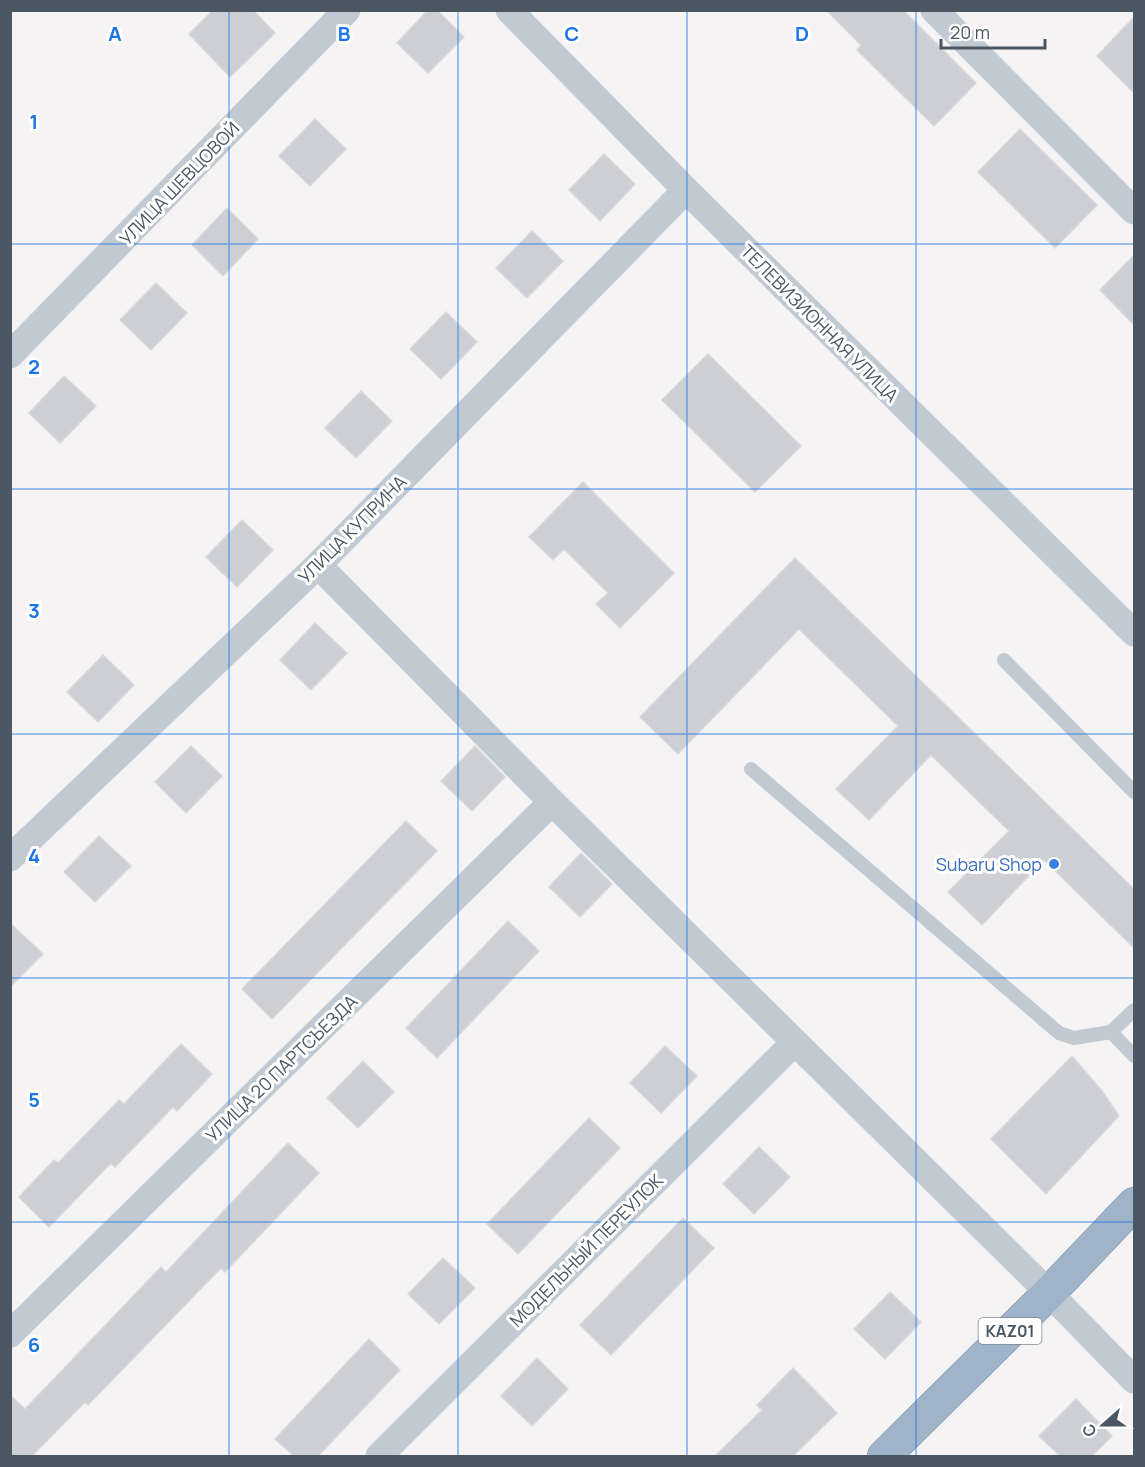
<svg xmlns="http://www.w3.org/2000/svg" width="1145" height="1467" viewBox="0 0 1145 1467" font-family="Manrope,sans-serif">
<rect width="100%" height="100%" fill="#f5f3f3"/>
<path fill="#cdcfd5" stroke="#d7d9de" stroke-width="1.5" d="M 213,10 L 253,10 L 275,33 L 230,77 L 189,34 Z
M 428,10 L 437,10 L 464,37 L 428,73 L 397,43 Z
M 826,10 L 903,10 L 976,83 L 934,126 L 857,50 L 861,45 Z
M 1134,17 L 1134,93 L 1097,56 Z
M 315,119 L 346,149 L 310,186 L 279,156 Z
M 1020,129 L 1097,205 L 1055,248 L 978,172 Z
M 604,154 L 635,184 L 600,221 L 569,190 Z
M 227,208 L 258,239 L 223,276 L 192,245 Z
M 532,231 L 563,261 L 527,298 L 496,268 Z
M 1134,255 L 1134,325 L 1100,290 Z
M 156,283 L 187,313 L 151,350 L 120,320 Z
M 446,312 L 477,342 L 441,379 L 410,349 Z
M 708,354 L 801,446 L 755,492 L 662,400 Z
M 64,376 L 96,406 L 60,443 L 29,413 Z
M 361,391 L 392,421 L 356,458 L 325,428 Z
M 583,482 L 674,573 L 620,628 L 596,604 L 608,593 L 564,549 L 553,560 L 529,537 Z
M 242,520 L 273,550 L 237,587 L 206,557 Z
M 795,558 L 1134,889 L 1134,948 L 1044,860 L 982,925 L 948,892 L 1009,831 L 931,755 L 869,820 L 836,789 L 898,726 L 799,629 L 678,754 L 640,717 Z
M 315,623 L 347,653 L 311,690 L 280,660 Z
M 103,655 L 134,685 L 98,722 L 67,692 Z
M 191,746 L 222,776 L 186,813 L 155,782 Z
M 475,746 L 505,777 L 472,811 L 441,781 Z
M 406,821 L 437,851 L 272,1019 L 242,989 Z
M 99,836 L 131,866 L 95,902 L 64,872 Z
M 581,853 L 612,884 L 580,917 L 549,887 Z
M 508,921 L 539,951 L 437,1058 L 406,1028 Z
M 10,923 L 43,954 L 10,987 Z
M 181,1044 L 212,1074 L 177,1111 L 173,1107 L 115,1167 L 111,1163 L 49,1227 L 19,1197 L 54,1160 L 58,1163 L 119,1100 L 124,1104 Z
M 665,1046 L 697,1076 L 661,1113 L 630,1083 Z
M 1072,1056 L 1102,1091 L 1119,1116 L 1046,1194 L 991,1139 Z
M 363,1061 L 394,1092 L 358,1128 L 327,1098 Z
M 589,1118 L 620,1148 L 518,1254 L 487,1224 Z
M 288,1143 L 319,1173 L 225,1272 L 221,1268 L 88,1405 L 85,1402 L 32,1456 L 10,1456 L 10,1395 L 25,1409 L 161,1267 L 166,1272 Z
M 759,1147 L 790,1177 L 754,1214 L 723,1184 Z
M 683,1218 L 714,1248 L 611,1355 L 580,1325 Z
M 443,1258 L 475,1288 L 439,1324 L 408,1294 Z
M 890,1292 L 921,1322 L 885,1359 L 854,1329 Z
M 369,1339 L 400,1370 L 318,1456 L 294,1456 L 275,1439 Z
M 537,1358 L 568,1389 L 532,1426 L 501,1396 Z
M 793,1368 L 837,1413 L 793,1456 L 715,1456 L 762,1410 L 757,1405 Z
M 1076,1399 L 1112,1436 L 1092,1456 L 1060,1456 L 1039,1436 Z"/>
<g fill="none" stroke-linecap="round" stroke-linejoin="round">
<defs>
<path id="trunk" d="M 884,1456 L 1049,1293 L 1134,1204"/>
</defs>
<use href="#trunk" stroke="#7690ad" stroke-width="34"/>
<path stroke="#c1cad2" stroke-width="14" d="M 1004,660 L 1134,792
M 751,769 L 1059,1033 L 1074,1038 L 1111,1032 L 1134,1056
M 1111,1032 L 1134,1010"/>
<path stroke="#c1cad2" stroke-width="27" d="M 509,10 L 686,190 L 1134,633
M 934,10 L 1134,211
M 10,355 L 347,10
M 318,565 L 552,802 L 1049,1293 L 1134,1380
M 10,858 L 318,565 L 686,190
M 10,1334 L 552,802
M 379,1456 L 794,1043"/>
<use href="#trunk" stroke="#9fb4c9" stroke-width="33"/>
</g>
<path fill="none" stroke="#1a73e8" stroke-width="1.5" stroke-opacity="0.55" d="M 229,10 L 229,1456M 458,10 L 458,1456M 687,10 L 687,1456M 916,10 L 916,1456M 10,244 L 1134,244M 10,489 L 1134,489M 10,734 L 1134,734M 10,978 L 1134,978M 10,1222 L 1134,1222"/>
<circle fill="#3f7fe0" stroke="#fff" stroke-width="2" cx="1054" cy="864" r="6"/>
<g text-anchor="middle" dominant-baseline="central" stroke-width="6" stroke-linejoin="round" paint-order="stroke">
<rect fill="#fff" stroke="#808990" stroke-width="1.5" x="978.5" y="1318" width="63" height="26" rx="4.5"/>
<g font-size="16" font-weight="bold" fill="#4a5661">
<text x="1010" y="1331">KАZ01</text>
</g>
<g font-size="18" fill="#4a5661" stroke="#fff">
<text transform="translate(179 183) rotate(-46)">УЛИЦА ШЕВЦОВОЙ</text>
<text transform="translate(820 323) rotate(45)">ТЕЛЕВИЗИОННАЯ УЛИЦА</text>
<text transform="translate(352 529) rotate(-45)">УЛИЦА КУПРИНА</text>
<text transform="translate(281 1068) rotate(-44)">УЛИЦА 20 ПАРТСЪЕЗДА</text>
<text transform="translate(586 1250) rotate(-45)">МОДЕЛЬНЫЙ ПЕРЕУЛОК</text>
</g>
<g font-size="18" fill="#366cbe" stroke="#fff" text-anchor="end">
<text x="1042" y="864">Subaru Shop</text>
</g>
</g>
<g font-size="20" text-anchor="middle" font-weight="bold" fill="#1a73e8" stroke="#fff" stroke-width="6" stroke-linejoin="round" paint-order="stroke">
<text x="115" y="41">A</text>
<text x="344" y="41">B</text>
<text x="572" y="41">C</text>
<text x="802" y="41">D</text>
<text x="34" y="129">1</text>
<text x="34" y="374">2</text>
<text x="34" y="618">3</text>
<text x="34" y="863">4</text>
<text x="34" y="1107">5</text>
<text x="34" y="1352">6</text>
</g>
<rect width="1145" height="1467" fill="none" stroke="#4a5661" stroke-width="24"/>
<g transform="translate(1103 1425) rotate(249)" stroke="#ffffff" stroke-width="4.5" paint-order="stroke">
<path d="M0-4.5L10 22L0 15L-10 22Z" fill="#4a5661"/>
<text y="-9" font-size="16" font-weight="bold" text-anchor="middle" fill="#4a5661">С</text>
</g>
<path d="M941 39v9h104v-9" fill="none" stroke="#4a5661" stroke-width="3"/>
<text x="950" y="39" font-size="18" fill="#4a5661" stroke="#ffffff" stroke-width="4.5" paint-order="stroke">20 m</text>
</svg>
